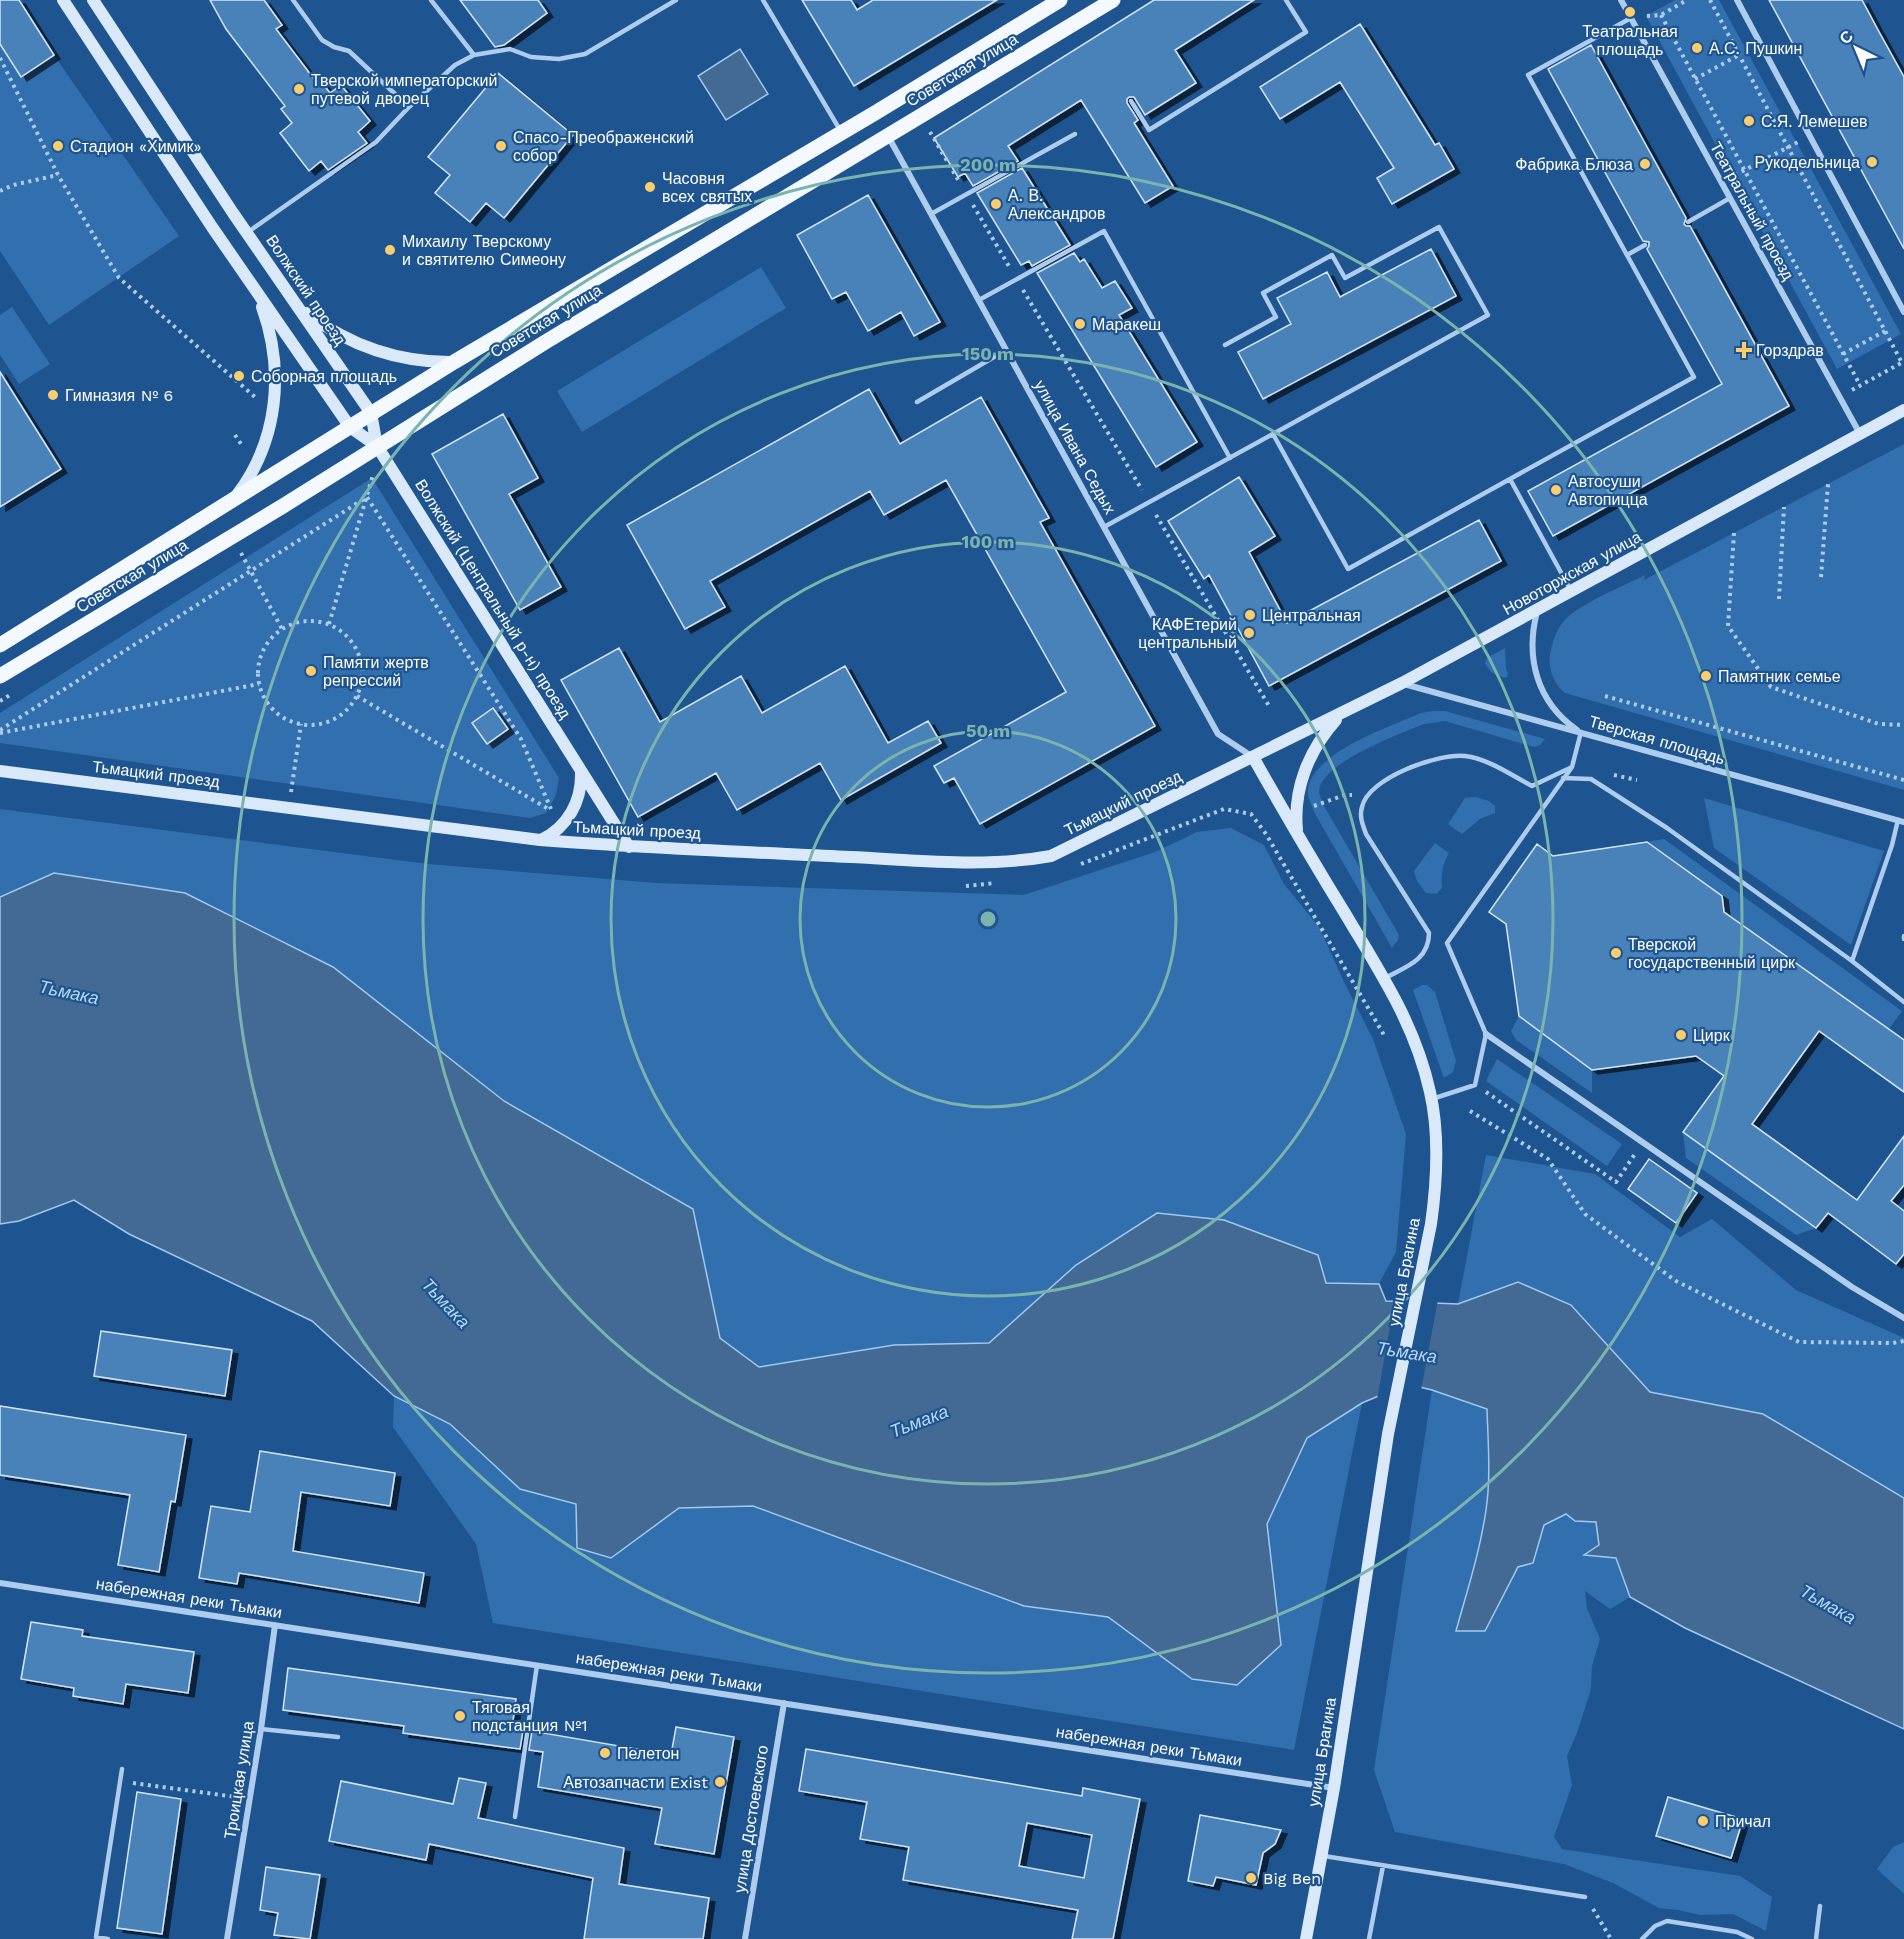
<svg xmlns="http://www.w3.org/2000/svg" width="1904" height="1939" viewBox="0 0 1904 1939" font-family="'Work Sans',sans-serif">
<defs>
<filter id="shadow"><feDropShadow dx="6" dy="4" stdDeviation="0" flood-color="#0009"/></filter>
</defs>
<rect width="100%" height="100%" fill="#1e5590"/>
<path fill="#316fae" d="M 0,0 L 19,0 L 54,55 L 179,236 L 49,325 L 0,251 Z
M 1675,0 L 1719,0 L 1901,334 L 1837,369 L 1646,16 Z
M 761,267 L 786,308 L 582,432 L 557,391 Z
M 12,307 L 50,364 L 19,384 L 0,355 L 0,315 Z
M 1904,444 L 1904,790 L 1565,693 C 1554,684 1548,669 1550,655 C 1552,643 1556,630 1564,621 C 1578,604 1624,586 1645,575 L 1644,580 Z
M 372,478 L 559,778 L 556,795 L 546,813 L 530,818 L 0,743 L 0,713 Z
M 1505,648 L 1506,669 L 1508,673 L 1507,677 L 1505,678 L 1491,672 L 1485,664 L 1487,658 Z
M 1433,711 L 1445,711 L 1545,739 L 1540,745 L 1534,747 L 1445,721 L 1424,724 C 1402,733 1317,764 1319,793 C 1320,797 1323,802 1324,806 L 1399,935 L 1398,940 L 1392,948 L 1314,812 C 1312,806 1307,797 1308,790 C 1312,752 1390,727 1421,713 Z
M 1475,797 L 1489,801 L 1495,806 L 1495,813 L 1480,819 L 1462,834 L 1448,824 L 1465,798 Z
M 1704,798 L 1884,851 L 1851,945 L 1714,848 Z
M 0,809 L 428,864 L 656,883 L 1024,895 L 1155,852 L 1197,832 L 1231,828 L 1264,845 L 1284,884 L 1319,927 L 1346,986 L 1373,1039 L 1406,1134 L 1396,1252 L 1379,1284 L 1326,1283 L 1076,1265 L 989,1343 L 894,1345 L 759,1367 L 720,1338 L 693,1209 L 504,1101 L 0,897 Z
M 1664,839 L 1902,1011 L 1889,1029 L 1724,912 L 1722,896 L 1647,842 Z
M 1435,843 L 1449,853 C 1442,865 1441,875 1442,888 L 1436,894 L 1426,893 L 1417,881 L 1414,871 Z
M 1422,985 L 1427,985 L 1435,992 L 1456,1061 L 1453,1072 L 1444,1078 L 1413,990 Z
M 1519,1016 L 1592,1070 L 1592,1093 L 1516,1040 L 1511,1031 Z
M 1497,1059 L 1622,1144 L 1607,1166 L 1486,1081 Z
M 1683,1132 L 1816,1228 L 1796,1235 L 1686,1158 Z
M 1486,1155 L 1595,1174 L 1680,1237 L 1712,1219 L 1796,1290 L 1904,1338 L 1904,1498 L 1763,1414 L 1650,1392 L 1571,1305 L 1458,1304 Z
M 1432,1390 L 1487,1409 L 1489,1466 L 1487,1509 L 1476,1562 L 1485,1631 L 1518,1567 L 1533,1563 L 1544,1525 L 1566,1514 L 1575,1521 L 1596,1522 L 1599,1545 L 1585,1554 L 1616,1558 L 1630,1597 L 1610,1609 L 1585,1591 L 1587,1608 L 1600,1639 L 1592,1666 L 1591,1689 L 1577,1733 L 1567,1756 L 1572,1785 L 1554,1837 L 1562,1849 L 1740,1876 L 1772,1897 L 1766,1931 L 1733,1914 L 1700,1915 L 1678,1910 L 1659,1908 L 1613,1883 L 1564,1864 L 1395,1832 L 1374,1770 Z
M 394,1396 L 450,1424 L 520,1489 L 576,1504 L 577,1548 L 611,1558 L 679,1508 L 753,1506 L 1024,1606 L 1108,1617 L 1192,1679 L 1281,1645 L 1267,1523 L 1307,1438 L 1362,1403 L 1294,1750 L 493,1623 L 476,1544 L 393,1427 Z
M 1904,1842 L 1904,1894 L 1877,1869 L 1893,1847 Z"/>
<path fill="#426a94" stroke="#a1c9ef" stroke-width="1.5" d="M 740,49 L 768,94 L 726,120 L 698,76 Z
M 54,873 L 185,893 L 333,967 L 504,1101 L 693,1209 L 720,1338 L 759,1367 L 894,1345 L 989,1343 L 1076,1265 L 1157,1213 L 1224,1220 L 1318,1255 L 1326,1283 L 1379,1284 L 1386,1301 L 1458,1304 L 1518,1282 L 1571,1305 L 1650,1392 L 1763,1414 L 1904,1498 L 1904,1729 L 1685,1628 L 1630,1597 L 1616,1558 L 1584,1555 L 1599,1545 L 1596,1522 L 1575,1521 L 1566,1514 L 1544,1525 L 1533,1563 L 1518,1567 L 1485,1631 L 1456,1631 C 1467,1591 1480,1552 1486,1510 C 1491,1477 1488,1442 1487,1409 L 1432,1390 L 1407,1384 L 1362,1403 L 1307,1438 L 1267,1524 L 1281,1645 L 1237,1685 L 1192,1679 L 1108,1617 L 1024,1606 L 753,1506 L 679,1508 L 611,1558 L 577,1548 L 576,1504 L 520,1489 L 450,1424 L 394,1396 L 312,1321 L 129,1234 L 74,1200 L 19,1221 L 0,1224 L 0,897 Z"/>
<path fill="#1e5590" d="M 1395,1298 L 1438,1300 L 1421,1390 L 1407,1387 L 1377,1400 Z"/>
<path fill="#4a81b9" stroke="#d3e6fa" stroke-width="1.5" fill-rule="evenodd" filter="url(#shadow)" d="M 0,0 L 19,0 L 54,55 L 21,77 L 0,44 Z
M 210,0 L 264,0 L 282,25 L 276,29 L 317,83 L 320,80 L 330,93 L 341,85 L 370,121 L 358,132 L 367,143 L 328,170 L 321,161 L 309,171 L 280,133 L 292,123 L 281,109 L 285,106 L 226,29 Z
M 460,0 L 538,0 L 547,13 L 504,45 L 495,47 Z
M 802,0 L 851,0 L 857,10 L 873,0 L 997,0 L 854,86 Z
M 1154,0 L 1254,0 L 1175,50 L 1196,83 L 1145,115 L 1134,97 L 1129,97 L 1127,99 L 1127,103 L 1138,120 L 1134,123 L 1173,186 L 1145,203 L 1081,100 L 1008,146 L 1018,161 L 973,186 L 965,173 L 958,177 L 934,138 Z
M 1769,0 L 1862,0 L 1878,30 L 1904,77 L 1904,249 Z
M 1360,24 L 1435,145 L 1439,143 L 1454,169 L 1392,204 L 1377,178 L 1394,168 L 1340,82 L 1280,119 L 1260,87 Z
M 1591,45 L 1686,218 L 1684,224 L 1686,226 L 1690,226 L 1789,406 L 1553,536 L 1528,491 L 1722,384 L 1647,249 L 1649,246 L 1649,242 L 1643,241 L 1548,69 Z
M 498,73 L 573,135 L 504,218 L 486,203 L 470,222 L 435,193 L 450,175 L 428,157 Z
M 1022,168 L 1070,245 L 1032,266 L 1029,261 L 1021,265 L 977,193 Z
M 868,195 L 940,322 L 914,336 L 901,312 L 868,331 L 846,292 L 832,299 L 797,235 Z
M 1431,249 L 1456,296 L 1263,399 L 1238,352 L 1291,324 L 1277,298 L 1327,272 L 1340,297 Z
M 1074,253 L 1080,262 L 1084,259 L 1102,288 L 1115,281 L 1132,308 L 1119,315 L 1197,442 L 1156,467 L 1037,273 Z
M 0,372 L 61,469 L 0,507 Z
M 869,389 L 900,444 L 981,397 L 1049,518 L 1040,522 L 1155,726 L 980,824 L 954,778 L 944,783 L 934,766 L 1066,692 L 946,480 L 884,515 L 870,491 L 710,581 L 725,607 L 685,629 L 627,525 Z
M 503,414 L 538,478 L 509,494 L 561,587 L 520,610 L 432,454 Z
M 1239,477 L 1275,536 L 1249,552 L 1287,623 L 1479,520 L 1501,561 L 1269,686 L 1209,575 L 1204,579 L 1168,521 Z
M 619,648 L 660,722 L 741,676 L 762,713 L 845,666 L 888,743 L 928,721 L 941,743 L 841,800 L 820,763 L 737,810 L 716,773 L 638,817 L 561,680 Z
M 493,708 L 508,729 L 487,744 L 472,723 Z
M 1647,842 L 1722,896 L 1724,912 L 1904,1040 L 1904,1092 L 1819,1031 L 1752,1124 L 1857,1200 L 1904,1136 L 1904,1185 L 1891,1201 L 1904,1211 L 1904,1254 L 1896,1264 L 1828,1213 L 1816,1228 L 1683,1132 L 1724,1076 L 1696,1056 L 1592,1070 L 1519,1016 L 1506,924 L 1489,912 L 1537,844 L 1553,856 Z
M 1649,1159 L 1697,1193 L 1676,1223 L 1628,1189 Z
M 101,1331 L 232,1350 L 225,1396 L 94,1376 Z
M 0,1406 L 186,1435 L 175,1502 L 171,1501 L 159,1572 L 118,1565 L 130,1495 L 0,1475 Z
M 260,1451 L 395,1473 L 390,1506 L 301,1492 L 293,1551 L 424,1573 L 419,1603 L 239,1573 L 237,1584 L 199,1578 L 211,1506 L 250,1512 Z
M 31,1622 L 83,1630 L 82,1636 L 194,1652 L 188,1693 L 126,1684 L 123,1704 L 73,1696 L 74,1688 L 21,1679 Z
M 288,1668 L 516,1699 L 512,1728 L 523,1730 L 520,1749 L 403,1733 L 404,1726 L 283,1710 Z
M 676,1727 L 734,1737 L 714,1854 L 655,1844 L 662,1808 L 538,1787 L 543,1752 L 529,1750 L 532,1731 L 671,1755 Z
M 806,1749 L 1082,1796 L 1083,1788 L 1140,1799 L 1113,1939 L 1072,1939 L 1078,1910 L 903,1880 L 909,1847 L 860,1839 L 867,1802 L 799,1791 ZM 1027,1823 L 1092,1835 L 1084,1878 L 1019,1866 Z
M 459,1778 L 486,1783 L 478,1818 L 624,1848 L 619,1884 L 709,1898 L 703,1939 L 584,1939 L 593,1878 L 429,1844 L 426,1860 L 329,1841 L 341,1781 L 453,1804 Z
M 137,1792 L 181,1799 L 162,1934 L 117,1928 Z
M 1668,1797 L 1743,1819 L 1731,1858 L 1656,1836 Z
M 1200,1815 L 1281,1830 L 1275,1844 L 1263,1853 L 1256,1885 L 1216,1877 L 1213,1886 L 1188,1881 Z
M 266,1867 L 320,1875 L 310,1939 L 274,1935 L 278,1913 L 260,1910 Z"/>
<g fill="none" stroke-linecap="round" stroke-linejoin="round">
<path stroke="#aecdee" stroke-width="4" stroke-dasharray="3 4.5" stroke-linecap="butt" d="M 1710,0 L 1902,363
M 1661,15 L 1860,385
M 1647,16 L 1661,15 L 1687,0
M 0,58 L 58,175 L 119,278 L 255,397
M 1695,79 L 1739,55
M 930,132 L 960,183
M 1735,175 L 1798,142
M 0,191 L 13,185 L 58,175
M 973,205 L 1010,268
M 1023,290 L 1142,490
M 1843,354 L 1885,331
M 1852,390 L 1903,362
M 235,435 L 243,447
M 1156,515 L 1269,706
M 1734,533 L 1728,626 L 1771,687 L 1879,724 L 1904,725
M 241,553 L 282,629
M 1821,577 L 1828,484
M 1779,599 L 1784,507
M258 673a52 52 0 1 1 104 0a52 52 0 1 1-104 0Z
M 329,624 L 373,475
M 357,696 L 550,810
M 1605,696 L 1904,780
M 0,701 L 10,695
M 0,730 L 367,497 L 521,739 L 551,809
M 0,733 L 259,684
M 1614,775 L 1637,780
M 291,792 L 301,724
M 1314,806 L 1345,795 L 1352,795
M 1081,864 L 1224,809 L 1251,814 L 1266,834 L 1384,1035
M 966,886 L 995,883
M 1486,1092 L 1616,1182 L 1635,1154
M 1470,1111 L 1548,1159 L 1585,1214 L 1676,1281 L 1799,1342 L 1893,1343 L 1904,1341
M 133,1783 L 236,1797
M 1593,1909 L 1611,1939"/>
<path stroke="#aecdee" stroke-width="4.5" d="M 293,0 L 322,40 L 334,47 L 349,51 L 409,107
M 431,0 L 474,55
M 763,0 L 840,130
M 1131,101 L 1149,130 L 1306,32 L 1286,0
M 931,214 L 1075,134
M 1688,222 L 1730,198
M 248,232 L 376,142 L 409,107 L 455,65 L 474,55 L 510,49 L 531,57 L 559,59 L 585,54 L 676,0
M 1627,255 L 1645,245
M 979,300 L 1104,231 L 1230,458
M 1225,345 L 1276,317 L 1263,293 L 1332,255 L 1345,278 L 1439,227 L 1488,315 L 1273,434 L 1348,569 L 1510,479 L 1570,589
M 917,402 L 1006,350
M 1510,479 L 1694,377 L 1528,75 L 1631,18
M 1104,527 L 1273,434
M 1563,778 L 1591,779 L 1667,828 L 1852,961 L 1904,1002
M 1904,936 L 1904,939
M 1852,961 L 1892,845 L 1898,820
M 1385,978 C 1406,967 1429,960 1429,933 L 1366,834 C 1363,825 1359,817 1362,807 C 1368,778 1438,753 1465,756 C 1489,759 1511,775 1532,786 L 1572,767
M 1432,1099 L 1475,1085 L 1486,1034 L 1447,943 L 1572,767 L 1581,732
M 261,1729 L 338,1737
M 515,1817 L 537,1665
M 1324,1856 L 1585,1897
M 108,1939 L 96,1937 L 122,1769
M 1369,1939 L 1383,1866
M 1642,1939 L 1655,1926 L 1667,1921 L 1737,1932 L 1752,1939
M 1816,1939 L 1820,1906"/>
<path stroke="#aecdee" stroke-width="6" d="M 1621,0 L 1860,434
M 1737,0 L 1904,312
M 888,136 L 1218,734 L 1253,757
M 1537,612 C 1525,658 1537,702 1577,730
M 1404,684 L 1904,822
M 1486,1034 L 1852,1287 L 1904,1318
M 0,1583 L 1334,1788
M 227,1939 L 261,1729 L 275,1625
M 745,1939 L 784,1703"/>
<path stroke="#dae9fa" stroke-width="12" d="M 63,0 L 212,227 L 350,427 L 377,446
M 93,0 L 233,213 L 371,413 L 377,446 L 629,847
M 307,313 C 349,346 400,363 454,362
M 237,495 C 278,441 285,371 262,307
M 1253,757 C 1283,810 1314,863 1346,915 C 1381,974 1415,1024 1430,1092 C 1440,1135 1437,1181 1431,1224 L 1388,1434 L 1334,1788 L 1306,1939
M 0,771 L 540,840 C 643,848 747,852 850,857 C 917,860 985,868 1051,856 L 1402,683 L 1904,410
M 1297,830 C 1293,789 1309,750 1336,720
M 541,840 C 568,827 582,801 581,772"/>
<path stroke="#f4f9ff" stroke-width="15" d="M 0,645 L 454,362 L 875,113 L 1060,0
M 0,676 L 283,506 L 547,341 L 1113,0"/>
</g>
<g fill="none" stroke="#7bb4af" stroke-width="3">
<circle cx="988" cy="919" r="188"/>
<circle cx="988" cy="919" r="377"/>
<circle cx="988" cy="919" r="565"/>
<circle cx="988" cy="919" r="754"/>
</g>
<g fill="#fccd6d" stroke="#1e5590" stroke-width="2">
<circle cx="1630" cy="12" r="6"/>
<circle cx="1697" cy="48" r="6"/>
<circle cx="299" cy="89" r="6"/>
<circle cx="1749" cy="121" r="6"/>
<circle cx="58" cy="146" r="6"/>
<circle cx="501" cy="146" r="6"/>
<circle cx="1872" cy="162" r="6"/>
<circle cx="1645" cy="164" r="6"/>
<circle cx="650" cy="187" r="6"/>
<circle cx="996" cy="204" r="6"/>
<circle cx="390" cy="250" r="6"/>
<circle cx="1080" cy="324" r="6"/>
<path d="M1741 341h6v6h6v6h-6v6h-6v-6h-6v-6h6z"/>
<circle cx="239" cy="376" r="6"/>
<circle cx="53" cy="395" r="6"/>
<circle cx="1556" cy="490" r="6"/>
<circle cx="1250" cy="615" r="6"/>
<circle cx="1249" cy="633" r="6"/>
<circle cx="311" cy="671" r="6"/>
<circle cx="1706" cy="676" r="6"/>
<circle cx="1616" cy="953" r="6"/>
<circle cx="1681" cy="1035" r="6"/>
<circle cx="460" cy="1716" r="6"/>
<circle cx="605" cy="1753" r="6"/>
<circle cx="720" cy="1782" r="6"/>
<circle cx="1703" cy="1821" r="6"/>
<circle cx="1251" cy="1878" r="6"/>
</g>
<g text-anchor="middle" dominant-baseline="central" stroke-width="4.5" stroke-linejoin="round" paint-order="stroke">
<g font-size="16" fill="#fff" stroke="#1e5590" text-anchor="start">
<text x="1630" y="31" text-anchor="middle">Театральная<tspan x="1630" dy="18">площадь</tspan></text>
<text x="1709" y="48">А.С. Пушкин</text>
<text x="311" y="80">Тверской императорский<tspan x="311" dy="18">путевой дворец</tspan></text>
<text x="1761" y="121">С.Я. Лемешев</text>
<text x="513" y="137">Спасо-Преображенский<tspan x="513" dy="18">собор</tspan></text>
<text x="70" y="146">Стадион «Химик»</text>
<text x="1860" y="162" text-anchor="end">Рукодельница</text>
<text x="1633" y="164" text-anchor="end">Фабрика Блюза</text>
<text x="662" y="178">Часовня<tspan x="662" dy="18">всех святых</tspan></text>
<text x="1008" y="195">А. В.<tspan x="1008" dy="18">Александров</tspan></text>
<text x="402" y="241">Михаилу Тверскому<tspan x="402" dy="18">и святителю Симеону</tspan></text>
<text x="1092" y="324">Маракеш</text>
<text x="1756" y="350">Горздрав</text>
<text x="251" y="376">Соборная площадь</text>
<text x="65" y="395">Гимназия № 6</text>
<text x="1568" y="481">Автосуши<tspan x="1568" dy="18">Автопицца</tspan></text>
<text x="1262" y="615">Центральная</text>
<text x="1237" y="624" text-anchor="end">КАФЕтерий<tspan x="1237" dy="18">центральный</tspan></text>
<text x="323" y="662">Памяти жертв<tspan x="323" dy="18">репрессий</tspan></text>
<text x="1718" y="676">Памятник семье</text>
<text x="1628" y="944">Тверской<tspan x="1628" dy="18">государственный цирк</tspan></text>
<text x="1693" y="1035">Цирк</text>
<text x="472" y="1707">Тяговая<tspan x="472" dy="18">подстанция №1</tspan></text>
<text x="617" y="1753">Пелетон</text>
<text x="708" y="1782" text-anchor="end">Автозапчасти Exist</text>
<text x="1715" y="1821">Причал</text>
<text x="1263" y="1878">Big Ben</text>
</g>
<g font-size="16" fill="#fff" stroke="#1e5590">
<text transform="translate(962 70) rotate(-31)">Советская улица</text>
<text transform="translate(1752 211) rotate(61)">Театральный проезд</text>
<text transform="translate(306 290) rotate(56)">Волжский проезд</text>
<text transform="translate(546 321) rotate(-31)">Советская улица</text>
<text transform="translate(1075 447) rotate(61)">улица Ивана Седых</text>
<text transform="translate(1572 573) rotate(-29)">Новоторжская улица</text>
<text transform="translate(132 576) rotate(-31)">Советская улица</text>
<text transform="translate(493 599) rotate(58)">Волжский (Центральный р-н) проезд</text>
<text transform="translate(1657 740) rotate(16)">Тверская площадь</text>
<text transform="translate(156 774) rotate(7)">Тьмацкий проезд</text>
<text transform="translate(1123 803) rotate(-26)">Тьмацкий проезд</text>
<text transform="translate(637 830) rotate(3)">Тьмацкий проезд</text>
<text transform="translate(1404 1272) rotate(-79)">улица Брагина</text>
<text transform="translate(189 1598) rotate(9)">набережная реки Тьмаки</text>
<text transform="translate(669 1672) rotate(9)">набережная реки Тьмаки</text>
<text transform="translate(1149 1746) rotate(9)">набережная реки Тьмаки</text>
<text transform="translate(1322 1752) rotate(-81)">улица Брагина</text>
<text transform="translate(239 1780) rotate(-81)">Троицкая улица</text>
<text transform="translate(751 1819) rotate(-81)">улица Достоевского</text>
</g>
<g font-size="18" font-style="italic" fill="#bad7f4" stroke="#1e5590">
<text transform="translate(69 992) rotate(12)">Тьмака</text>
<text transform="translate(446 1303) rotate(47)">Тьмака</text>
<text transform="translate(1407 1352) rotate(9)">Тьмака</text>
<text transform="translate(919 1421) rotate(-21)">Тьмака</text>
<text transform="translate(1828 1604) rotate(30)">Тьмака</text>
</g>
</g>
<circle cx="988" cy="919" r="9" fill="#7bb4af" stroke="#1e5590" stroke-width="3"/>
<g font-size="18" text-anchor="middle" font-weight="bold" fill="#7bb4af" stroke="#1e5590" stroke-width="4.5" stroke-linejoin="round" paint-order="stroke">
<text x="988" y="171">200 m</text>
<text x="988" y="360">150 m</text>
<text x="988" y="548">100 m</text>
<text x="988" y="737">50 m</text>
</g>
<g transform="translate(1856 48) rotate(317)" stroke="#1e5590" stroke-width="4.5" paint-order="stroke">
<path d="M0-4.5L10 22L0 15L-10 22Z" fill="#ffffff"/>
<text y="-9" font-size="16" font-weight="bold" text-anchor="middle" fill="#ffffff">С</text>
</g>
</svg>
